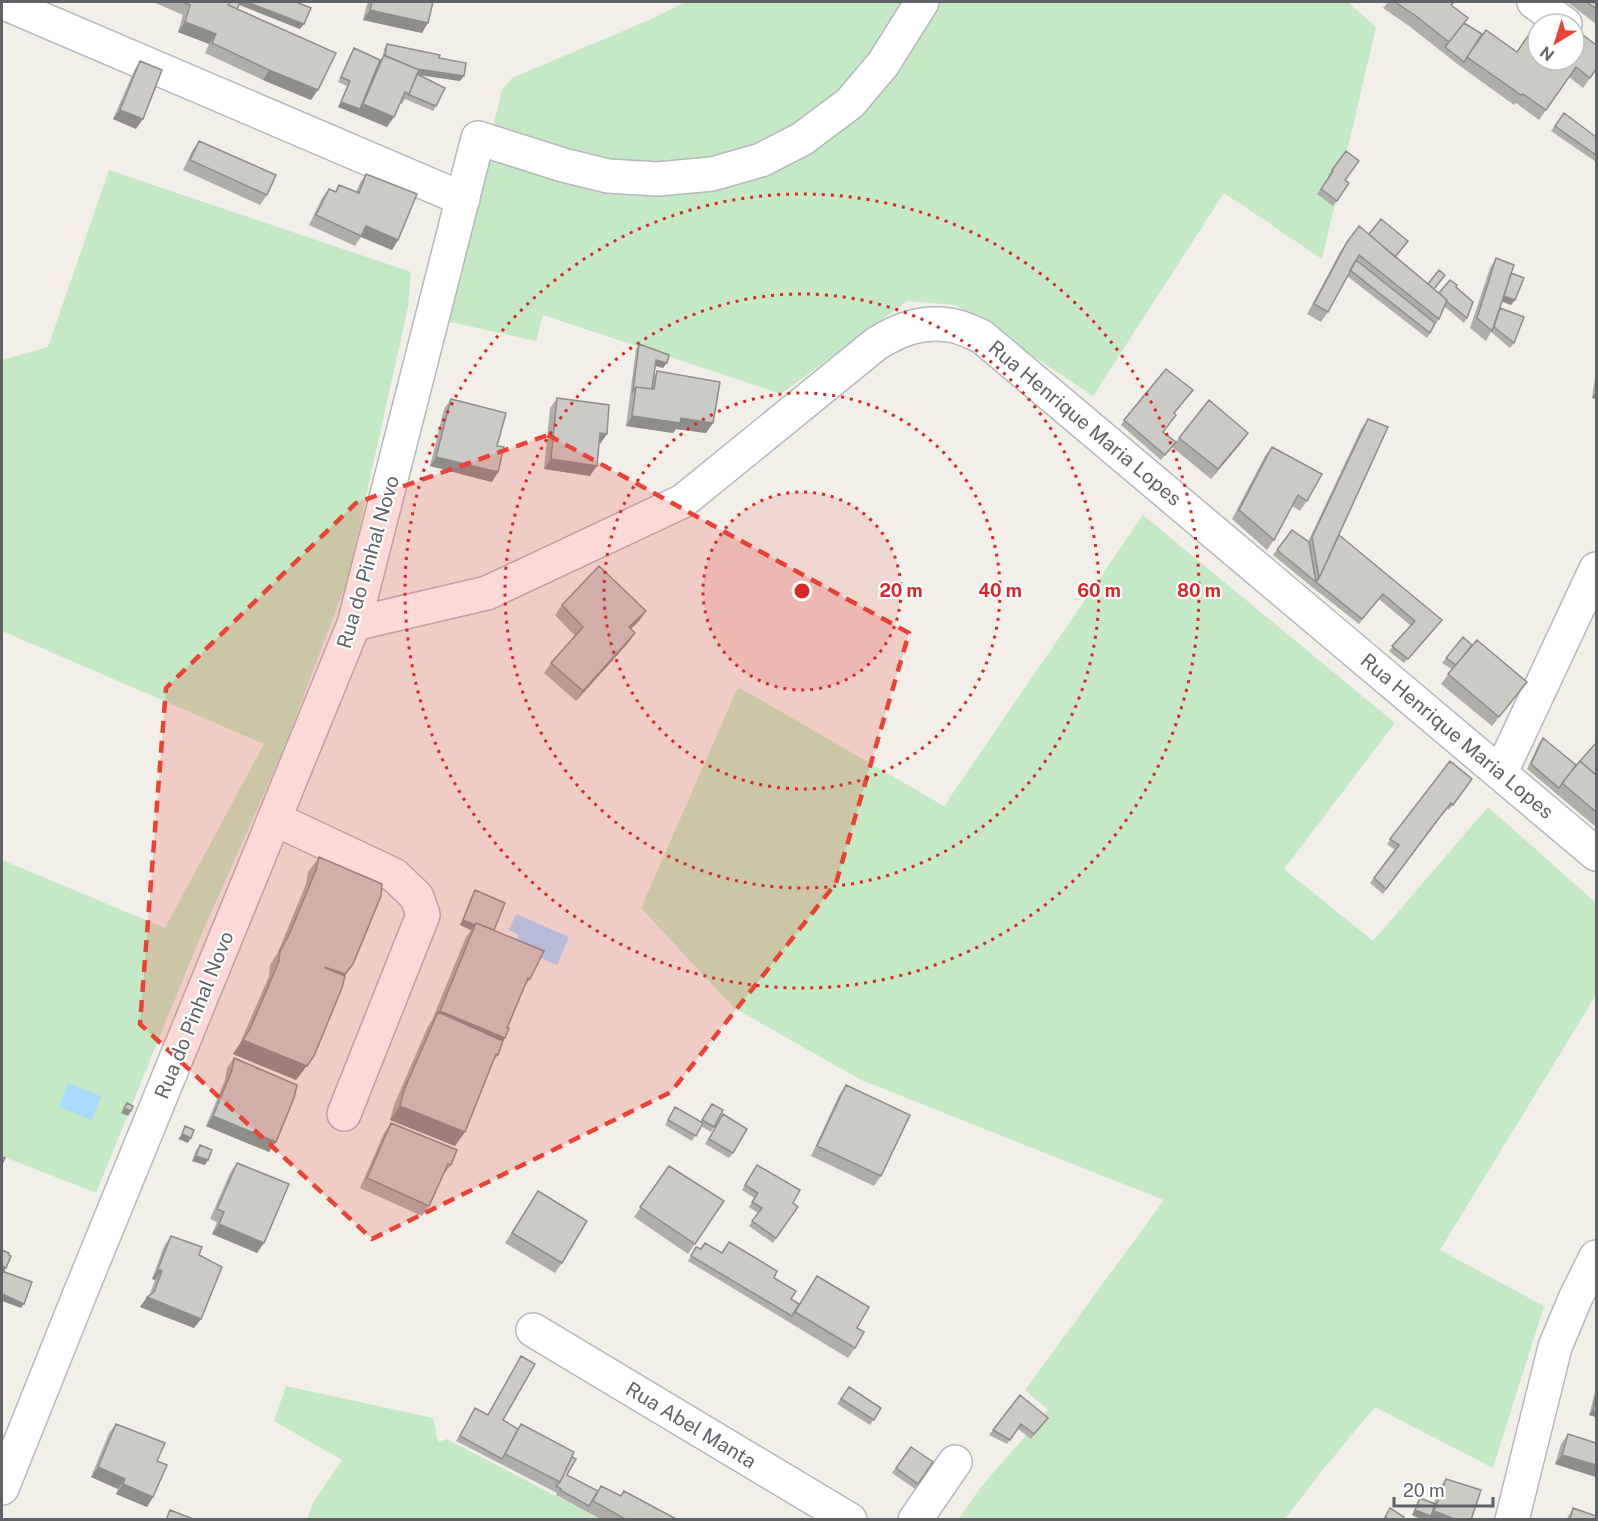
<svg xmlns="http://www.w3.org/2000/svg" width="1598" height="1521" viewBox="0 0 1598 1521" font-family="'Public Sans',sans-serif">
<rect width="100%" height="100%" fill="#f1efe8"/>
<path fill="#c5e8c5" d="M 685,2 L 1348,2 L 1376,27 L 1322,259 L 1224,193 L 1093,396 L 956,305 L 907,301 L 781,394 L 543,315 L 536,341 L 446,321 L 502,90 L 512,78 L 649,20 Z
M 109,170 L 411,272 L 408,307 L 348,578 L 283,751 L 199,940 L 96,1193 L 2,1156 L 2,860 L 165,928 L 264,744 L 2,631 L 2,360 L 48,347 Z
M 1143,515 L 1395,723 L 1284,869 L 1373,941 L 1488,807 L 1596,903 L 1596,995 L 1440,1250 L 1544,1306 L 1493,1468 L 1375,1407 L 1321,1472 L 1285,1519 L 959,1519 L 980,1488 L 1048,1410 L 1025,1390 L 1164,1200 L 861,1080 L 734,1008 L 641,908 L 738,687 L 944,806 Z
M 286,1386 L 433,1418 L 438,1442 L 447,1439 L 600,1519 L 307,1519 L 313,1503 L 342,1460 L 274,1421 Z"/>
<path fill="#aadaff" d="M 516,914 L 569,937 L 557,965 L 514,946 L 519,935 L 509,930 Z
M 68,1083 L 101,1096 L 92,1120 L 59,1107 Z"/>
<g fill="none" stroke-linecap="round" stroke-linejoin="round">
<defs>
<path id="minor" d="M 2,2 L 463,199
M 1534,2 L 1565,24
M 354,624 L 487,593 L 683,501 L 876,344 C 900,329 921,321 949,325 C 960,326 971,332 981,336 L 1596,854
M 1501,772 L 1596,569
M 275,819 L 394,875 L 417,897 L 423,915 L 344,1114
M 533,1330 L 850,1520
M 2,1488 L 79,1296 L 354,624 L 478,138 L 563,165 L 608,176 L 658,179 L 712,174 L 761,160 L 802,139 L 850,103 L 883,64 L 922,2
M 915,1520 L 955,1462
M 1512,1520 L 1555,1347 L 1575,1299 L 1596,1257"/>
</defs>
<use href="#minor" stroke="#b5b8bc" stroke-width="36"/>
<use href="#minor" stroke="#fff" stroke-width="33"/>
</g>
<path fill="#afaea9" d="M 153,2 L 296,2 L 304,24 L 300,29 L 239,5 L 237,9 L 311,100 L 263,80 L 205,53 L 209,44 L 178,32 L 183,15 Z
M 369,2 L 433,2 L 422,33 L 363,20 L 367,4 Z
M 1388,2 L 1454,2 L 1451,5 L 1465,61 L 1486,30 L 1516,52 L 1538,60 L 1596,70 L 1583,88 L 1569,77 L 1539,120 L 1516,103 L 1514,105 L 1460,66 L 1409,26 L 1383,8 Z
M 1566,2 L 1596,2 L 1596,24 L 1570,4 Z
M 387,44 L 439,58 L 460,81 L 418,75 L 436,106 L 433,111 L 405,99 L 402,104 L 400,103 L 387,127 L 338,107 L 347,86 L 338,82 L 351,53 L 354,48 L 380,60 L 383,56 L 384,49 Z
M 140,61 L 136,129 L 113,119 L 134,71 Z
M 1564,113 L 1596,137 L 1596,162 L 1551,131 Z
M 199,141 L 267,195 L 260,205 L 183,170 L 192,151 Z
M 1346,151 L 1345,180 L 1349,183 L 1333,206 L 1317,194 L 1330,176 L 1328,175 Z
M 366,174 L 398,240 L 392,250 L 361,237 L 355,246 L 309,225 L 322,198 L 329,189 L 335,191 L 339,185 L 356,192 L 360,183 Z
M 1359,226 L 1369,234 L 1408,241 L 1396,257 L 1439,293 L 1456,287 L 1467,318 L 1464,323 L 1444,306 L 1439,319 L 1427,338 L 1347,276 L 1328,312 L 1321,322 L 1307,314 L 1340,252 Z
M 1496,258 L 1511,273 L 1511,305 L 1502,302 L 1500,308 L 1514,343 L 1510,348 L 1491,332 L 1486,341 L 1470,328 L 1490,268 Z
M 639,344 L 663,368 L 655,366 L 654,376 L 657,371 L 706,433 L 676,429 L 673,433 L 626,426 L 636,349 Z
M 1596,370 L 1596,399 L 1592,398 Z
M 557,398 L 607,434 L 599,444 L 590,476 L 544,469 L 550,408 Z
M 451,399 L 497,446 L 498,472 L 492,482 L 430,466 L 444,409 Z
M 1174,414 L 1163,432 L 1176,442 L 1179,438 L 1248,433 L 1241,443 L 1211,479 L 1172,447 L 1161,460 L 1121,425 L 1124,420 Z
M 1368,419 L 1339,535 L 1438,625 L 1404,663 L 1389,651 L 1411,626 L 1379,599 L 1359,624 L 1312,587 L 1273,555 L 1292,530 L 1308,542 L 1361,429 Z
M 1272,447 L 1307,501 L 1300,511 L 1292,506 L 1274,540 L 1267,550 L 1232,519 L 1265,456 Z
M 562,605 L 646,611 L 639,621 L 631,629 L 635,633 L 628,643 L 576,701 L 544,673 L 551,663 L 575,636 L 555,615 Z
M 1472,645 L 1527,682 L 1492,726 L 1441,684 L 1452,669 L 1442,663 L 1446,658 Z
M 1543,738 L 1576,765 L 1596,745 L 1596,827 L 1527,769 L 1539,743 Z
M 1450,761 L 1472,779 L 1449,810 L 1447,808 L 1433,827 L 1383,894 L 1370,883 L 1395,850 L 1387,844 Z
M 319,857 L 353,964 L 345,976 L 304,1070 L 296,1080 L 233,1054 L 240,1043 L 269,976 L 270,965 L 278,952 L 306,884 L 308,872 Z
M 475,890 L 494,930 L 530,979 L 523,989 L 507,1028 L 498,1055 L 492,1063 L 455,1146 L 390,1120 L 394,1105 L 428,1026 L 432,1020 L 466,937 L 471,930 L 460,925 L 472,895 Z
M 234,1058 L 269,1152 L 206,1126 L 225,1080 L 227,1068 Z
M 846,1085 L 881,1176 L 874,1186 L 811,1156 L 839,1095 Z
M 712,1104 L 714,1127 L 711,1132 L 701,1126 L 692,1141 L 665,1125 L 675,1107 L 701,1122 Z
M 723,1114 L 733,1153 L 729,1158 L 705,1144 Z
M 391,1123 L 451,1165 L 443,1175 L 429,1206 L 422,1216 L 360,1188 L 384,1133 Z
M 200,1145 L 205,1165 L 192,1161 L 196,1150 Z
M 237,1163 L 257,1253 L 212,1234 L 217,1222 L 210,1219 L 230,1173 Z
M 757,1165 L 793,1203 L 798,1207 L 773,1243 L 749,1226 L 758,1213 L 749,1207 L 754,1198 L 742,1190 Z
M 669,1166 L 724,1201 L 688,1254 L 634,1217 Z
M 538,1191 L 562,1263 L 555,1273 L 505,1243 Z
M 171,1236 L 199,1255 L 201,1319 L 194,1328 L 140,1307 L 149,1296 L 155,1280 L 152,1279 L 164,1246 Z
M 729,1242 L 774,1278 L 791,1299 L 799,1304 L 817,1276 L 857,1328 L 855,1348 L 848,1358 L 688,1261 L 696,1247 L 701,1249 L 722,1253 Z
M 521,1356 L 503,1420 L 518,1429 L 521,1424 L 572,1457 L 567,1475 L 598,1491 L 620,1496 L 624,1491 L 678,1520 L 602,1520 L 556,1495 L 557,1493 L 456,1441 L 475,1408 L 488,1414 Z
M 849,1387 L 881,1408 L 870,1425 L 837,1404 Z
M 1596,1388 L 1596,1417 L 1589,1415 Z
M 1020,1395 L 1045,1422 L 1031,1439 L 1018,1429 L 1007,1444 L 989,1435 Z
M 116,1424 L 157,1461 L 153,1497 L 147,1507 L 116,1494 L 118,1489 L 91,1477 L 109,1433 Z
M 1568,1434 L 1596,1443 L 1596,1477 L 1555,1464 L 1561,1444 Z
M 911,1447 L 933,1462 L 915,1489 L 892,1473 Z
M 1446,1479 L 1471,1520 L 1423,1520 L 1412,1515 L 1417,1503 L 1420,1498 L 1434,1503 L 1439,1488 Z
M 1573,1508 L 1596,1520 L 1566,1520 Z"/>
<path fill="#8f8d8a" d="M 240,2 L 247,2 L 304,24 L 300,29 L 238,4 Z
M 370,10 L 428,23 L 422,33 L 363,20 Z
M 185,22 L 216,34 L 209,44 L 178,32 Z
M 416,69 L 464,76 L 460,81 L 414,74 Z
M 269,70 L 318,90 L 311,100 L 263,80 Z
M 341,102 L 360,109 L 356,114 L 338,107 Z
M 363,104 L 394,117 L 387,127 L 356,114 Z
M 120,110 L 143,119 L 136,129 L 113,119 Z
M 366,226 L 398,240 L 392,250 L 361,237 Z
M 1502,295 L 1515,300 L 1511,305 L 1499,300 Z
M 656,360 L 667,363 L 663,368 L 653,365 Z
M 1596,392 L 1596,399 L 1592,398 Z
M 632,416 L 681,418 L 713,423 L 706,433 L 676,429 L 673,433 L 626,426 Z
M 600,433 L 607,434 L 600,444 L 593,443 Z
M 1248,433 L 1241,443 L 1211,479 L 1218,469 Z
M 436,457 L 498,472 L 492,482 L 430,466 Z
M 551,459 L 597,466 L 590,476 L 544,469 Z
M 646,611 L 639,621 L 622,637 L 629,627 Z
M 635,633 L 628,643 L 576,701 L 583,691 Z
M 463,920 L 475,925 L 471,930 L 460,925 Z
M 440,1011 L 505,1038 L 495,1053 L 435,1018 Z
M 243,1040 L 314,1056 L 296,1080 L 233,1054 Z
M 400,1106 L 465,1132 L 455,1146 L 390,1120 Z
M 124,1108 L 131,1111 L 128,1116 L 121,1113 Z
M 213,1116 L 276,1142 L 269,1152 L 206,1126 Z
M 182,1134 L 191,1138 L 188,1143 L 178,1139 Z
M 196,1156 L 208,1160 L 205,1165 L 192,1161 Z
M 219,1224 L 264,1243 L 257,1253 L 212,1234 Z
M 2,1266 L 6,1268 L 3,1273 L 2,1272 Z
M 158,1269 L 162,1271 L 155,1280 L 152,1279 Z
M 2,1294 L 24,1304 L 21,1308 L 2,1301 Z
M 147,1297 L 201,1319 L 194,1328 L 140,1307 Z
M 1593,1410 L 1596,1411 L 1596,1417 L 1589,1415 Z
M 1562,1455 L 1596,1465 L 1596,1477 L 1555,1464 Z
M 98,1467 L 125,1479 L 118,1489 L 91,1477 Z
M 123,1484 L 153,1497 L 147,1507 L 116,1494 Z
M 1415,1510 L 1431,1516 L 1434,1511 L 1457,1520 L 1423,1520 L 1412,1515 Z"/>
<path fill="#cccac5" stroke="#8f8d8a" stroke-width="1.5" d="M 182,2 L 230,2 L 228,5 L 336,53 L 318,90 L 269,70 L 212,43 L 216,34 L 185,22 L 190,5 Z
M 230,2 L 240,2 L 237,9 L 228,5 Z
M 247,2 L 296,2 L 311,8 L 304,24 Z
M 372,2 L 433,2 L 428,23 L 370,10 Z
M 1395,2 L 1454,2 L 1451,5 L 1468,18 L 1449,42 L 1416,16 Z
M 1587,2 L 1596,2 L 1596,9 Z
M 1464,23 L 1482,34 L 1464,62 L 1445,47 Z
M 1574,28 L 1596,45 L 1596,69 L 1590,78 L 1576,67 L 1546,110 L 1523,94 L 1521,95 L 1467,57 L 1486,30 L 1517,52 L 1530,33 L 1538,39 L 1538,60 L 1574,60 Z
M 387,44 L 440,55 L 439,58 L 466,63 L 464,76 L 417,69 L 385,56 Z
M 354,48 L 380,60 L 360,109 L 341,102 L 350,81 L 341,77 Z
M 384,55 L 419,70 L 409,94 L 405,92 L 394,117 L 363,104 Z
M 140,61 L 162,70 L 143,119 L 120,110 Z
M 417,74 L 445,88 L 436,106 L 407,94 L 409,94 Z
M 1564,113 L 1596,137 L 1596,155 L 1555,126 Z
M 199,141 L 276,175 L 267,195 L 190,160 Z
M 1346,151 L 1359,161 L 1345,180 L 1349,183 L 1337,201 L 1321,189 L 1333,171 L 1332,170 Z
M 366,174 L 417,194 L 398,240 L 366,226 L 361,236 L 316,215 L 329,189 L 336,192 L 339,185 L 359,193 Z
M 1381,219 L 1408,241 L 1395,257 L 1369,234 Z
M 1359,226 L 1447,300 L 1439,319 L 1359,255 L 1328,312 L 1314,304 L 1347,242 Z
M 1496,258 L 1514,265 L 1492,331 L 1477,318 Z
M 1356,260 L 1435,323 L 1430,333 L 1350,270 Z
M 1439,270 L 1445,275 L 1434,289 L 1428,284 Z
M 1511,273 L 1524,278 L 1515,300 L 1504,296 Z
M 1450,280 L 1457,285 L 1456,287 L 1473,302 L 1467,318 L 1446,301 L 1447,300 L 1439,293 Z
M 1500,308 L 1524,317 L 1514,343 L 1494,327 Z
M 639,344 L 669,355 L 667,363 L 656,360 L 652,389 L 636,387 L 633,391 Z
M 1166,369 L 1193,390 L 1174,413 L 1176,415 L 1163,432 L 1176,442 L 1165,455 L 1124,420 Z
M 657,371 L 720,382 L 713,423 L 681,418 L 680,423 L 632,416 L 636,387 L 654,389 Z
M 557,398 L 609,405 L 607,434 L 600,433 L 597,466 L 551,459 Z
M 451,399 L 506,413 L 497,446 L 504,447 L 498,472 L 436,457 Z
M 1209,400 L 1248,433 L 1218,469 L 1179,438 Z
M 1368,419 L 1388,427 L 1319,578 L 1312,537 Z
M 1272,447 L 1322,474 L 1307,501 L 1298,495 L 1274,540 L 1239,510 Z
M 1292,530 L 1309,542 L 1316,582 L 1277,550 Z
M 1339,535 L 1442,620 L 1408,659 L 1392,646 L 1415,621 L 1383,594 L 1362,619 L 1316,582 L 1319,578 Z
M 599,566 L 646,611 L 629,627 L 635,633 L 583,691 L 551,663 L 583,627 L 562,605 Z
M 1463,637 L 1472,645 L 1456,665 L 1446,658 Z
M 1477,640 L 1527,682 L 1499,717 L 1448,674 Z
M 1543,738 L 1576,765 L 1559,788 L 1531,764 Z
M 1595,744 L 1596,745 L 1596,775 L 1580,761 Z
M 1450,761 L 1472,779 L 1453,805 L 1451,803 L 1436,822 L 1386,889 L 1374,878 L 1399,845 L 1390,839 Z
M 1580,761 L 1596,775 L 1596,812 L 1562,783 Z
M 319,857 L 382,884 L 381,896 L 353,964 L 345,974 L 325,967 L 325,968 L 345,976 L 342,988 L 314,1056 L 307,1066 L 243,1040 L 250,1029 L 279,961 L 280,951 L 288,937 L 316,870 Z
M 475,890 L 505,903 L 494,930 L 476,923 L 475,925 L 463,920 Z
M 476,923 L 544,951 L 530,979 L 528,978 L 507,1028 L 509,1028 L 505,1038 L 440,1011 Z
M 438,1012 L 503,1041 L 498,1055 L 496,1054 L 465,1132 L 400,1106 L 404,1090 Z
M 234,1058 L 297,1085 L 294,1098 L 276,1142 L 213,1116 L 232,1070 Z
M 846,1085 L 910,1115 L 881,1176 L 817,1146 Z
M 127,1103 L 133,1106 L 131,1111 L 124,1108 Z
M 712,1104 L 723,1110 L 714,1127 L 702,1120 Z
M 675,1107 L 703,1123 L 696,1136 L 668,1120 Z
M 723,1114 L 747,1129 L 733,1153 L 709,1139 Z
M 391,1123 L 457,1150 L 451,1165 L 448,1164 L 429,1206 L 367,1178 Z
M 185,1126 L 194,1130 L 191,1138 L 182,1134 Z
M 200,1145 L 212,1150 L 208,1160 L 196,1156 Z
M 2,1157 L 5,1158 L 2,1164 Z
M 237,1163 L 289,1184 L 264,1243 L 219,1224 L 224,1212 L 217,1209 Z
M 757,1165 L 800,1190 L 793,1203 L 798,1207 L 776,1238 L 752,1221 L 762,1208 L 752,1202 L 758,1193 L 745,1185 Z
M 669,1166 L 724,1201 L 695,1244 L 640,1207 Z
M 538,1191 L 587,1221 L 562,1263 L 512,1233 Z
M 171,1236 L 202,1247 L 199,1255 L 222,1267 L 201,1319 L 147,1297 L 154,1292 L 162,1271 L 158,1269 Z
M 729,1242 L 777,1271 L 774,1278 L 796,1291 L 791,1299 L 799,1304 L 792,1316 L 691,1256 L 696,1247 L 701,1249 L 705,1243 L 722,1253 Z
M 2,1250 L 9,1253 L 9,1255 L 11,1256 L 6,1268 L 2,1266 Z
M 2,1271 L 32,1282 L 24,1304 L 2,1294 Z
M 817,1276 L 869,1307 L 857,1328 L 864,1332 L 855,1348 L 795,1312 Z
M 521,1356 L 535,1364 L 503,1420 L 518,1429 L 502,1459 L 460,1436 L 475,1408 L 488,1415 Z
M 849,1387 L 881,1408 L 874,1420 L 841,1399 Z
M 1020,1395 L 1048,1418 L 1034,1434 L 1021,1424 L 1010,1440 L 993,1430 Z
M 1596,1396 L 1596,1411 L 1593,1410 Z
M 116,1424 L 165,1443 L 157,1461 L 167,1465 L 153,1497 L 123,1484 L 125,1479 L 98,1467 Z
M 521,1424 L 574,1452 L 560,1482 L 505,1454 Z
M 1568,1434 L 1596,1443 L 1596,1465 L 1562,1455 Z
M 911,1447 L 933,1462 L 918,1484 L 896,1468 Z
M 572,1457 L 576,1459 L 567,1475 L 598,1491 L 589,1506 L 560,1490 L 561,1489 L 556,1486 L 560,1482 Z
M 1446,1479 L 1481,1490 L 1471,1520 L 1457,1520 L 1434,1511 Z
M 601,1486 L 621,1496 L 624,1491 L 678,1520 L 627,1520 L 593,1501 Z
M 1420,1498 L 1435,1504 L 1431,1516 L 1415,1510 Z
M 1390,1508 L 1404,1517 L 1402,1520 L 1390,1520 L 1385,1517 Z
M 1573,1508 L 1596,1516 L 1596,1520 L 1570,1520 Z
M 170,1510 L 196,1520 L 166,1520 Z"/>
<path fill="#ea4335" fill-opacity="0.2" stroke="#ea4335" stroke-width="4.5" stroke-dasharray="12 8" stroke-linejoin="round" d="M 548,435 L 909,633 L 836,883 L 671,1092 L 372,1239 L 140,1024 L 166,688 L 356,503 Z"/>
<circle cx="802" cy="591" r="99" fill="#d62828" fill-opacity=".12"/>
<g fill="none" stroke="#d62828" stroke-width="3" stroke-dasharray="3 6">
<circle cx="802" cy="591" r="99"/>
<circle cx="802" cy="591" r="198"/>
<circle cx="802" cy="591" r="297"/>
<circle cx="802" cy="591" r="397"/>
</g>
<g text-anchor="middle" dominant-baseline="central" stroke-width="4.5" stroke-linejoin="round" paint-order="stroke">
<g font-size="20" fill="#5f6368" stroke="#fff">
<text transform="translate(1085 423) rotate(40)">Rua Henrique Maria Lopes</text>
<text transform="translate(368 562) rotate(-74)">Rua do Pinhal Novo</text>
<text transform="translate(1457 736) rotate(40)">Rua Henrique Maria Lopes</text>
<text transform="translate(194 1015) rotate(-68)">Rua do Pinhal Novo</text>
<text transform="translate(691 1425) rotate(31)">Rua Abel Manta</text>
</g>
</g>
<circle cx="802" cy="591" r="9" fill="#d62828" stroke="#fff" stroke-width="3"/>
<g font-size="18" text-anchor="middle" font-weight="bold" fill="#d62828" stroke="#fff" stroke-width="4.5" stroke-linejoin="round" paint-order="stroke">
<text x="901" y="597">20 m</text>
<text x="1000" y="597">40 m</text>
<text x="1099" y="597">60 m</text>
<text x="1199" y="597">80 m</text>
</g>
<rect width="1598" height="1521" fill="none" stroke="#5f6368" stroke-width="6"/>
<g transform="translate(1556 42) rotate(218)"><circle r="28" fill="#ffffff" stroke="#bfc1c3" stroke-width="1.5"/>
<path d="M0-4.5L10 22L0 15L-10 22Z" fill="#ea4335"/>
<text y="-9" font-size="16" font-weight="bold" text-anchor="middle" fill="#5f6368">N</text>
</g>
<path d="M1394 1497v9h99v-9" fill="none" stroke="#5f6368" stroke-width="3"/>
<text x="1403" y="1497" font-size="18" fill="#5f6368" stroke="#ffffff" stroke-width="4.5" paint-order="stroke">20 m</text>
</svg>
